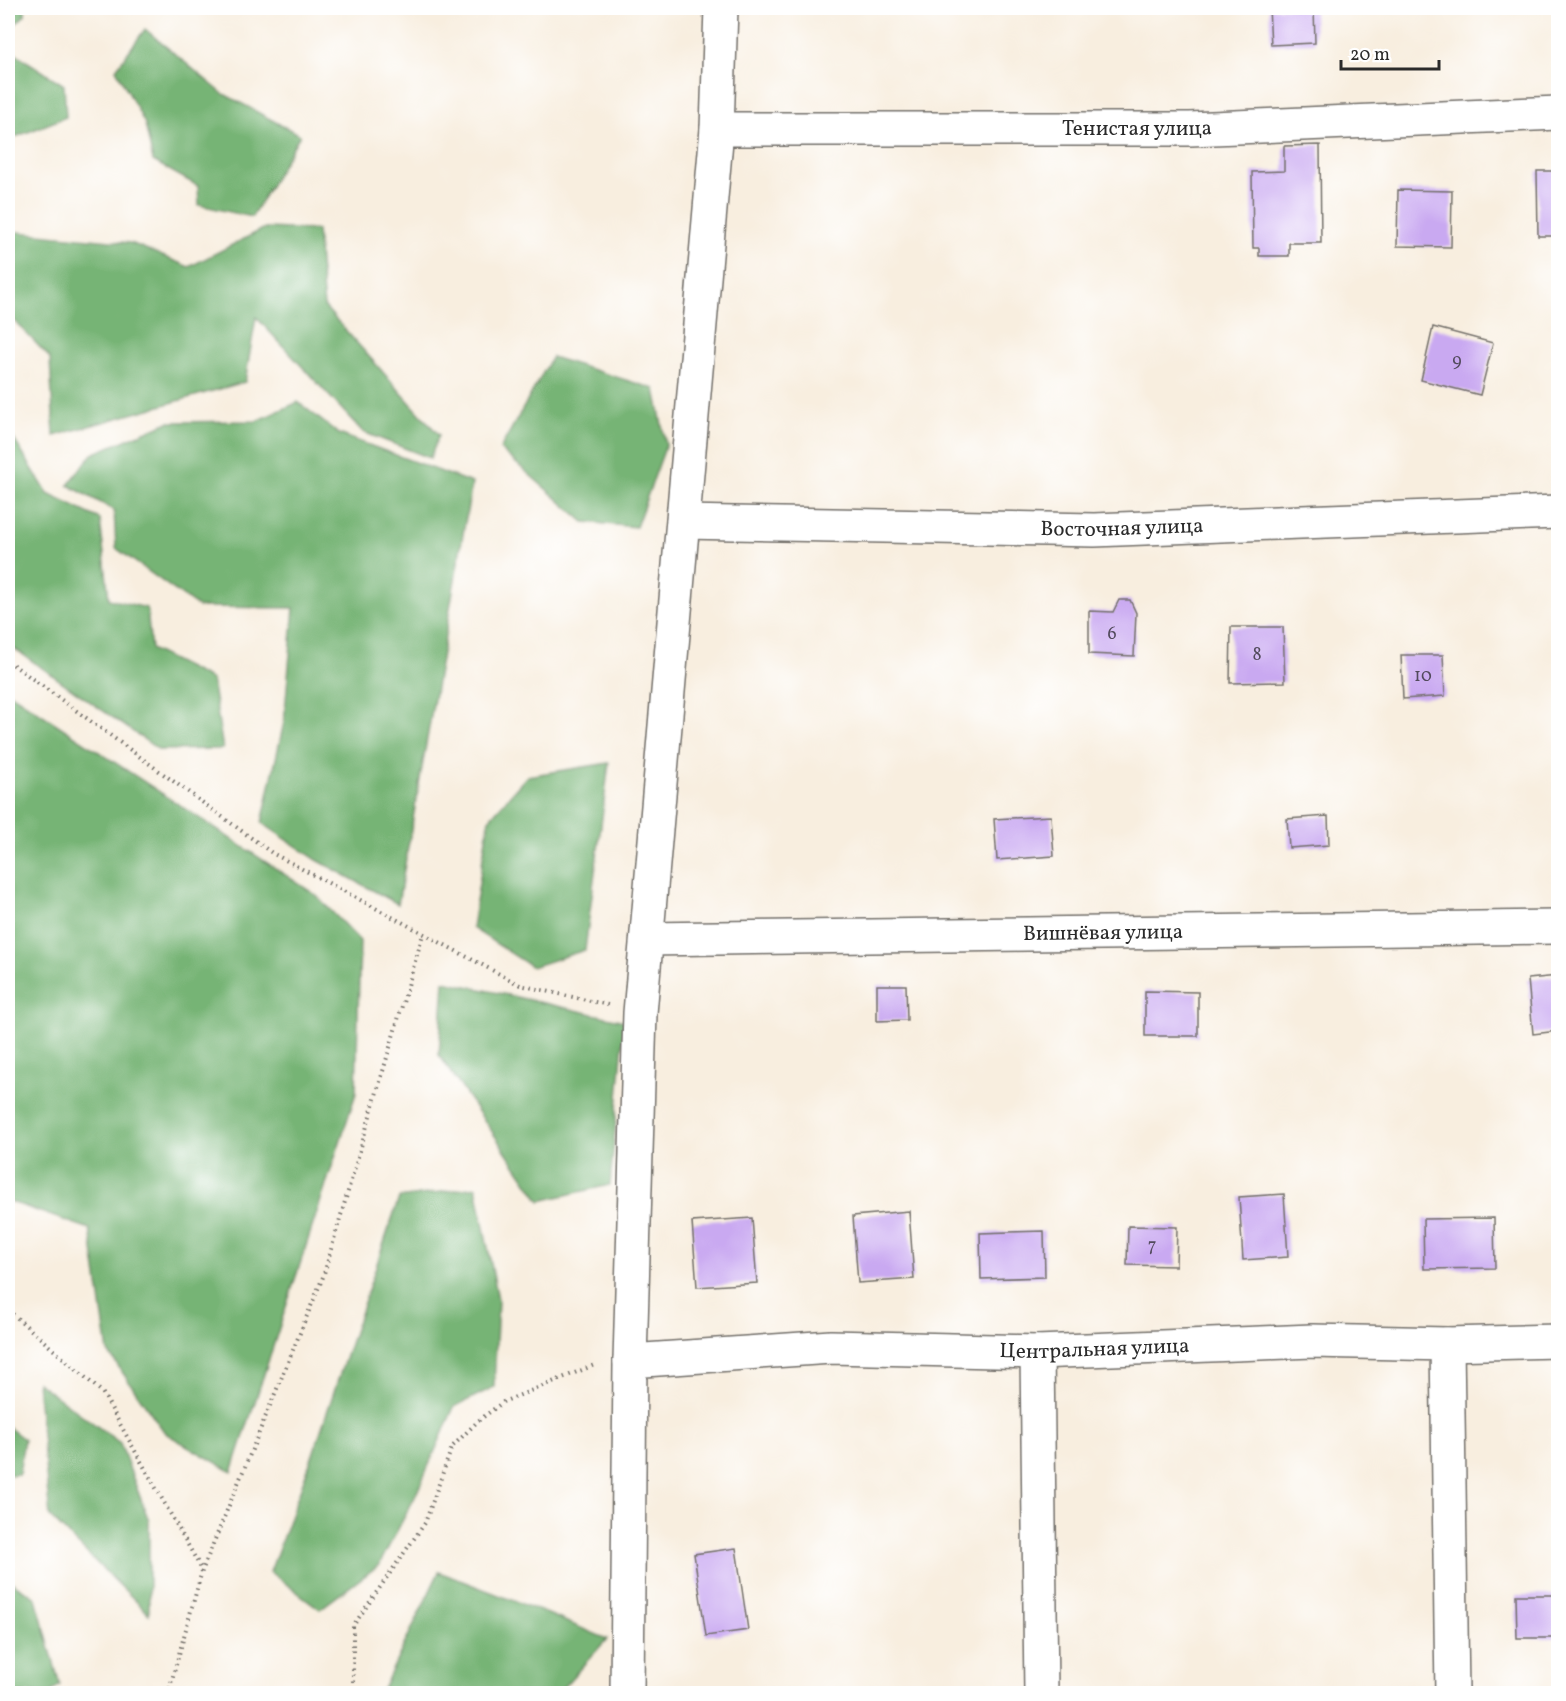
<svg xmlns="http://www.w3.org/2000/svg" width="1566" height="1701" viewBox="0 0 1566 1701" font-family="Vollkorn,serif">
<rect width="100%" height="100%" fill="#fff"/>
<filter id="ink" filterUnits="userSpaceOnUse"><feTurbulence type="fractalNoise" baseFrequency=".0167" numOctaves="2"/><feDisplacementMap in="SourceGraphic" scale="12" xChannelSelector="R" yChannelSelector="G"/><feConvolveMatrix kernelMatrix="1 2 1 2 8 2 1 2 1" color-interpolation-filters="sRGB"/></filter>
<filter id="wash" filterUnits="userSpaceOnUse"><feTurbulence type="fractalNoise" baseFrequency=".008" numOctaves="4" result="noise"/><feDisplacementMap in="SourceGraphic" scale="24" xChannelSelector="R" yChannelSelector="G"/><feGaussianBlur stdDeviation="1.35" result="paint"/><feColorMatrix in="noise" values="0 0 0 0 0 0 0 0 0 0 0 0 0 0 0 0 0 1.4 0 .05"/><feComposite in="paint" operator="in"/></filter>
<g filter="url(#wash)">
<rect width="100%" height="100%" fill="#f8eedf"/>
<path fill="#76b474" stroke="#507050" stroke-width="1.5" d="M 8,8 L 25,8 L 25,15 L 8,31 Z
M 145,29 L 222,93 L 300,135 L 252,217 L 199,205 L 198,186 L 153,161 L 145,124 L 116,69 Z
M 14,53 L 64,85 L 66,117 L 8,140 L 8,60 Z
M 265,228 L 317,230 L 324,306 L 439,435 L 430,458 L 363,432 L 256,317 L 245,382 L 54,436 L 50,358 L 8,314 L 8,231 L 131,243 L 189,267 Z
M 552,357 L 655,389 L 666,445 L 636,527 L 584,522 L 500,449 Z
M 298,402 L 339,434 L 472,483 L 398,904 L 317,860 L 262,823 L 284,722 L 294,608 L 198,607 L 116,548 L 114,510 L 68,485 L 92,454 L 168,422 L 257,421 Z
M 8,430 L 48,494 L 100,519 L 109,599 L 147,608 L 151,649 L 212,680 L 223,749 L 159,750 L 8,644 Z
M 8,692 L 316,895 L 360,941 L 356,1093 L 232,1472 L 165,1433 L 108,1352 L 90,1229 L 8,1201 Z
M 609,763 L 585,950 L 532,967 L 472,928 L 489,819 L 527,776 Z
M 444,981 L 625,1021 L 610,1185 L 540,1201 L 439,1055 Z
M 476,1187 L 498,1299 L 494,1387 L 454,1407 L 415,1497 L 379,1565 L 320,1609 L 270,1572 L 311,1460 L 399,1198 Z
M 37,1382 L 120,1443 L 149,1521 L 149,1614 L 50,1517 Z
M 8,1427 L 24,1439 L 19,1474 L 8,1475 Z
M 439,1572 L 548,1614 L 607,1639 L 558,1693 L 381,1693 Z
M 8,1580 L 36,1598 L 60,1685 L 49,1693 L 8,1693 Z"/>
<g id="blocks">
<path fill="#c9a9f1" d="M 1269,8 L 1314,8 L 1315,43 L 1271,45 Z
M 1320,145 L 1321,243 L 1289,243 L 1289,256 L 1259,256 L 1259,248 L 1253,248 L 1252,172 L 1284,171 L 1284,146 Z
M 1537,171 L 1558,171 L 1558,236 L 1538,236 Z
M 1398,190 L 1452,191 L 1451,247 L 1397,246 Z
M 1433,327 L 1493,343 L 1480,395 L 1421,380 Z
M 1119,600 L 1130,600 L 1136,613 L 1134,656 L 1089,654 L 1089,611 L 1113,612 Z
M 1231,627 L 1283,627 L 1285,682 L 1230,683 Z
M 1401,655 L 1443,655 L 1445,696 L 1403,699 Z
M 1051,816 L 1054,856 L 997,860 L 994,819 Z
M 1328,816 L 1329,845 L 1289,848 L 1287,819 Z
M 1558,976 L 1558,1031 L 1533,1034 L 1528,979 Z
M 877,985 L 906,985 L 907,1020 L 877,1021 Z
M 1145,991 L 1198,992 L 1198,1036 L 1145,1036 Z
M 1284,1194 L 1288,1257 L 1243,1260 L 1239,1197 Z
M 909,1211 L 914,1279 L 858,1283 L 853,1216 Z
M 752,1218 L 757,1283 L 697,1287 L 692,1222 Z
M 1494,1218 L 1495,1268 L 1424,1269 L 1423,1219 Z
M 1128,1226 L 1177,1227 L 1176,1266 L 1127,1265 Z
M 1044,1231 L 1045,1277 L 981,1279 L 980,1233 Z
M 736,1548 L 748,1630 L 706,1636 L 694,1554 Z
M 1516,1595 L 1558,1595 L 1558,1638 L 1517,1638 Z
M 1558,1688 L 1558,1694 L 1527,1694 L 1527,1690 Z"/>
</g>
</g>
<g filter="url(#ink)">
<use href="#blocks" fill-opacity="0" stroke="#736f6a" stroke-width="1.5"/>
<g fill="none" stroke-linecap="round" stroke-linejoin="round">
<defs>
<g id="minor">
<path id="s1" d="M 717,129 L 1190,129 L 1558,113"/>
<path id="s2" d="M 684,522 L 1094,530 L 1558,512"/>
<path id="s3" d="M 647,939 L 1558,927"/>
<path d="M 1447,1344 L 1452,1694"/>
<path d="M 1037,1352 L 1041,1694"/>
<path id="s4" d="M 630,1361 L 831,1347 L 1037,1352 L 1312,1341 L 1447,1344 L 1558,1341"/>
<path d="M 627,1694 L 630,1361 L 640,1013 L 717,129 L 721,8"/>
</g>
</defs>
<use href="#minor" stroke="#736f6a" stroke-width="36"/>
<path stroke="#736f6a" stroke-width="4" stroke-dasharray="1.5 4.5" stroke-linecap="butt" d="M 8,661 L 272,853 L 520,985 L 608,1005
M 8,1310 L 102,1392 L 202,1570
M 168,1694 L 202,1571 L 323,1277 L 423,934
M 353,1694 L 353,1626 L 425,1523 L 452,1447 L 478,1421 L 503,1402 L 597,1364"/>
<use href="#minor" stroke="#fff" stroke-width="33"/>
</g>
</g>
<g text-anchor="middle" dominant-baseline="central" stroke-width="5" stroke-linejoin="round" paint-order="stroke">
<g font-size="18" fill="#524a5c">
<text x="1457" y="361">9</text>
<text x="1112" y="634">6</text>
<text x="1257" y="655">8</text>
<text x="1423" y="676">10</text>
<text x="1152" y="1246">7</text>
</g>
<g font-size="21" fill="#2b2b2b" stroke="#fff">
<text stroke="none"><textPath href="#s1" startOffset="420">Тенистая улица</textPath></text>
<text stroke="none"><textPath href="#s2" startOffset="438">Восточная улица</textPath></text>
<text stroke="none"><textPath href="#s3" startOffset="456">Вишнёвая улица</textPath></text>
<text stroke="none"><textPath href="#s4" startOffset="465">Центральная улица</textPath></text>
</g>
</g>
<rect width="1566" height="1701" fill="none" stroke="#fff" stroke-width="30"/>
<path d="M1341 60v9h98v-9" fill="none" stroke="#2b2b2b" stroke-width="3"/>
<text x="1350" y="60" font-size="18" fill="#2b2b2b" stroke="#ffffff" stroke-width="4.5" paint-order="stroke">20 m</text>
</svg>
